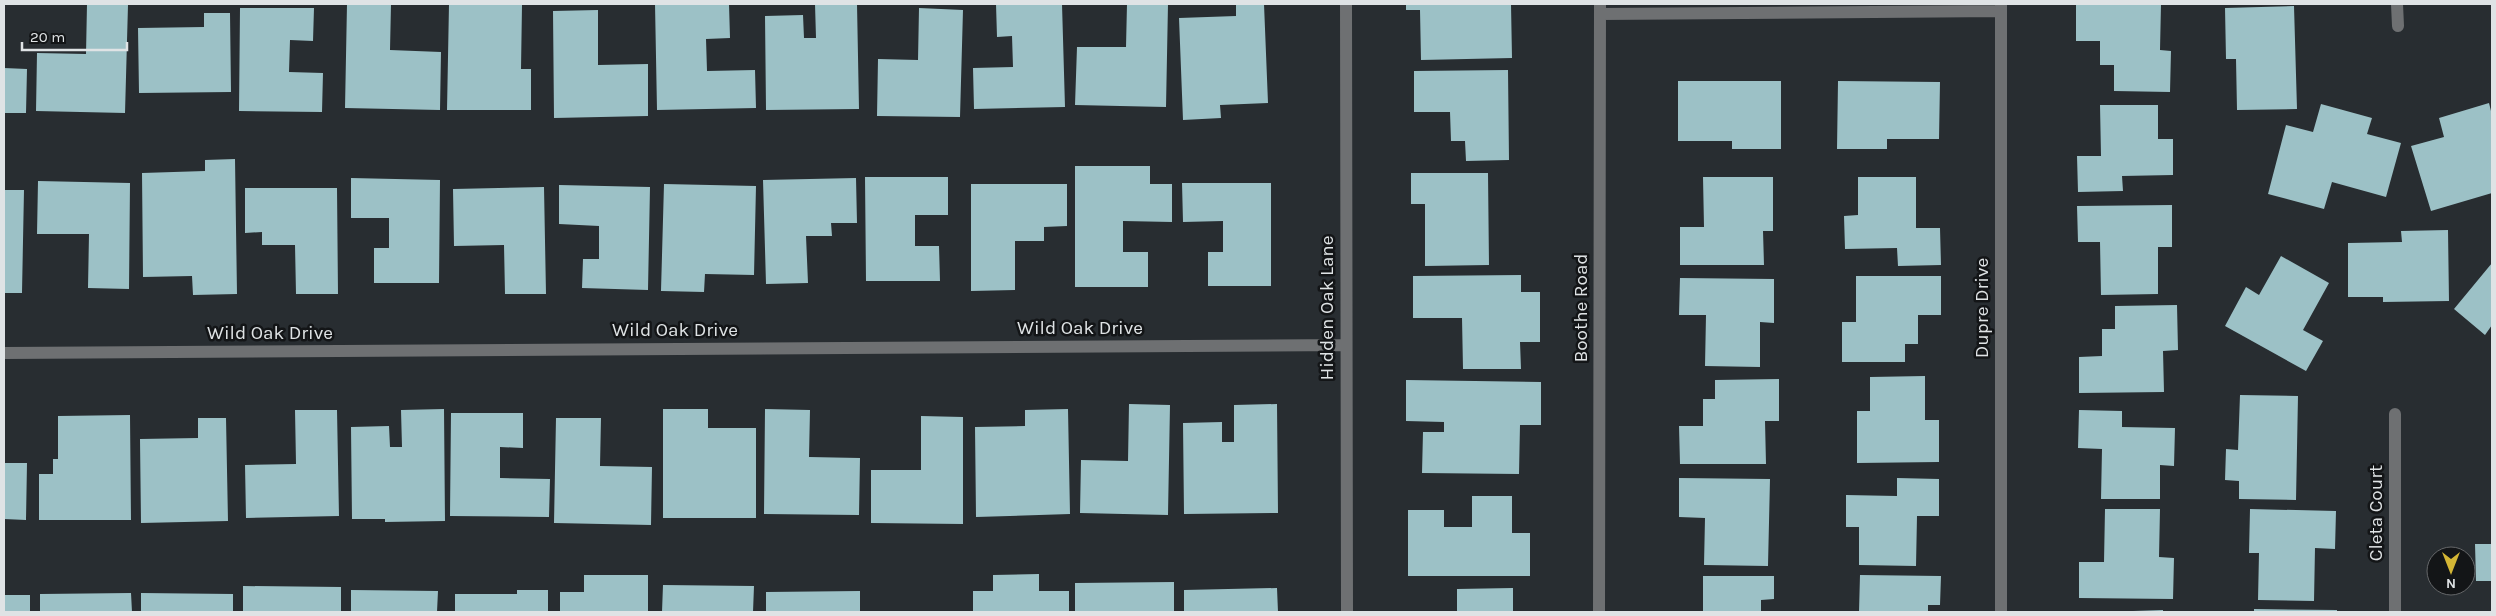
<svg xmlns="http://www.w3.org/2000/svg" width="2496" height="616" viewBox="0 0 2496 616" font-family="Karla,sans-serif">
<rect width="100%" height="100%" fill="#282d31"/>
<path fill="#9cc1c6" d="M 87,4 L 128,5 L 125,113 L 36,111 L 37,53 L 86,54 Z
M 347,4 L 391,4 L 390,50 L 441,52 L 440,110 L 345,108 Z
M 449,4 L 522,5 L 521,69 L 531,69 L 531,110 L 447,110 Z
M 655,4 L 729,4 L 730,38 L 706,39 L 707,71 L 755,70 L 756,108 L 657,110 Z
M 815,4 L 857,4 L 859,109 L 766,110 L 765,16 L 803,15 L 804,38 L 816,38 Z
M 996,4 L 1062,4 L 1065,107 L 974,109 L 973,68 L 1013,67 L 1012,36 L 997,37 Z
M 1127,4 L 1168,4 L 1166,107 L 1075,105 L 1077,47 L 1126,47 Z
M 1236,4 L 1264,4 L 1268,103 L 1220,105 L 1221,118 L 1183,120 L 1179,18 L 1236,16 Z
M 1406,4 L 1511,4 L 1512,58 L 1421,60 L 1420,10 L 1406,10 Z
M 2076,4 L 2161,4 L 2160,50 L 2171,51 L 2170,92 L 2114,91 L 2114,65 L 2100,65 L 2100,41 L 2076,41 Z
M 2294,6 L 2297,109 L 2237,110 L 2236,59 L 2226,59 L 2225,8 Z
M 240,8 L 314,8 L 313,41 L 290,40 L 289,72 L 323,73 L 322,112 L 239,111 Z
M 919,8 L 963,10 L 960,117 L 877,116 L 878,59 L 918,60 Z
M 598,10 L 598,65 L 648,64 L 648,116 L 554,118 L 553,11 Z
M 204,13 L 230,13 L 231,92 L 139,93 L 138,28 L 204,27 Z
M 4,68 L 27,69 L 26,113 L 4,113 Z
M 1508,70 L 1509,160 L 1466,161 L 1465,141 L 1451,141 L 1450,112 L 1414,112 L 1414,71 Z
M 1678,81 L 1781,81 L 1781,149 L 1732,149 L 1732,141 L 1678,141 Z
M 1838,81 L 1940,82 L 1939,139 L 1887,139 L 1887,149 L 1837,149 Z
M 2489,103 L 2492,115 L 2492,193 L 2431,211 L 2411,146 L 2444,137 L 2439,118 Z
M 2321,104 L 2372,118 L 2367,134 L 2401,143 L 2386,197 L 2332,182 L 2324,209 L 2268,194 L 2286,125 L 2313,132 Z
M 2100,105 L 2158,105 L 2158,139 L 2173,139 L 2173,175 L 2122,176 L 2123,191 L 2078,192 L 2077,156 L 2101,156 Z
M 235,159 L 237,294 L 193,295 L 192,276 L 143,277 L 142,173 L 205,171 L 205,160 Z
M 1075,166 L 1150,166 L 1150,184 L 1172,184 L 1172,222 L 1123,221 L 1123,252 L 1148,252 L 1148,287 L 1075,287 Z
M 1411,173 L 1488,173 L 1489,265 L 1425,266 L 1425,204 L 1411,204 Z
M 865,177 L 948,177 L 948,215 L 915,215 L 915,246 L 939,246 L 940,281 L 866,281 Z
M 1703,177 L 1773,177 L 1773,231 L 1763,231 L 1764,265 L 1680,265 L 1680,227 L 1704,227 Z
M 1858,177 L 1916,177 L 1916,228 L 1940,228 L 1941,265 L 1898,266 L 1897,248 L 1845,249 L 1844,216 L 1858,215 Z
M 351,178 L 440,180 L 439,283 L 374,283 L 374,248 L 389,248 L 389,218 L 351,218 Z
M 856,178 L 857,223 L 831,223 L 832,236 L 806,236 L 808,283 L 766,284 L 763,180 Z
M 38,181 L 130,183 L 129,289 L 88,288 L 89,234 L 37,234 Z
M 1182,183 L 1271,183 L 1271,286 L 1208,286 L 1208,252 L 1223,252 L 1223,221 L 1183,222 Z
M 664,184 L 756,186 L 754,275 L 705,274 L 704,292 L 661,291 Z
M 971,184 L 1067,184 L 1067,226 L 1044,227 L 1044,241 L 1015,241 L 1015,290 L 971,291 Z
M 559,185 L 650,187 L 648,290 L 582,288 L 583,259 L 599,259 L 599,226 L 559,224 Z
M 544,187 L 546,294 L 505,294 L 504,245 L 454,246 L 453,189 Z
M 245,188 L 337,188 L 338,294 L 296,294 L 295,245 L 262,245 L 262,232 L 245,233 Z
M 4,190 L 24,190 L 22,293 L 4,293 Z
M 2172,205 L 2172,247 L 2158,247 L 2158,294 L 2101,295 L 2100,242 L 2078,242 L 2077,206 Z
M 2448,230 L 2449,301 L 2383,302 L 2383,297 L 2348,297 L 2348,243 L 2402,242 L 2401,231 Z
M 2281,256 L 2329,283 L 2303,330 L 2323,341 L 2306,371 L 2225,326 L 2246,287 L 2259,295 Z
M 2492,263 L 2492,325 L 2485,335 L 2454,309 Z
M 1521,275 L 1521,292 L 1540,292 L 1540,342 L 1520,342 L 1521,369 L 1463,369 L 1462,318 L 1413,318 L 1413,276 Z
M 1856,276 L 1941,276 L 1941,315 L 1918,315 L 1918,344 L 1905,344 L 1905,362 L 1842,362 L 1842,322 L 1856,322 Z
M 1680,278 L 1774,279 L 1774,323 L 1760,322 L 1760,367 L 1705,366 L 1706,315 L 1679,315 Z
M 2177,305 L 2178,350 L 2163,351 L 2164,392 L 2079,393 L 2079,357 L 2102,356 L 2102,329 L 2115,329 L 2115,306 Z
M 1925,376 L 1925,420 L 1939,420 L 1939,462 L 1857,463 L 1857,411 L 1870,411 L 1870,377 Z
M 1779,379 L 1779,421 L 1765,421 L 1766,464 L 1680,464 L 1679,426 L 1703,426 L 1703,399 L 1715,399 L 1715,380 Z
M 1406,380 L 1541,382 L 1541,425 L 1520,425 L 1519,474 L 1422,473 L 1423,432 L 1444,432 L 1444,422 L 1406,421 Z
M 2240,395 L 2298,396 L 2296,500 L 2239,499 L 2239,481 L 2225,480 L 2226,449 L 2238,450 Z
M 1129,404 L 1170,405 L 1168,515 L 1080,513 L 1081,460 L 1128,461 Z
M 1277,404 L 1278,513 L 1184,514 L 1183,423 L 1222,422 L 1222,442 L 1234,442 L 1234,405 Z
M 444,409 L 445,521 L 385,522 L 385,519 L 352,519 L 351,427 L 389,426 L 390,447 L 402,447 L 401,410 Z
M 663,409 L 708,409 L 708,428 L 756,428 L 756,518 L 663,518 Z
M 765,409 L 810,410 L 809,457 L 860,458 L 859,515 L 764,514 Z
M 1068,409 L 1070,514 L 976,517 L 975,427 L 1025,426 L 1025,410 Z
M 295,410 L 337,410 L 339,516 L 246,518 L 245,465 L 296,464 Z
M 2079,410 L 2122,411 L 2122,427 L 2175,428 L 2174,466 L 2160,465 L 2160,499 L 2101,499 L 2102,449 L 2078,448 Z
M 451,413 L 523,413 L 523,448 L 500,447 L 500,478 L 550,479 L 549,517 L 450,516 Z
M 130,415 L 131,520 L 39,520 L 39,474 L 53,474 L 53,459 L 58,459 L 58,416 Z
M 921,416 L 963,417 L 963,524 L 871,523 L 871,470 L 921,470 Z
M 198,418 L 226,418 L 228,521 L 141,523 L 140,439 L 198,438 Z
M 556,418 L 601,418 L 600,466 L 652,467 L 651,525 L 554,523 Z
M 4,463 L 27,463 L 26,520 L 4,519 Z
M 1679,478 L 1770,479 L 1768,566 L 1704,565 L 1705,518 L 1679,517 Z
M 1897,478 L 1939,479 L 1939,516 L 1917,516 L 1916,566 L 1859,565 L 1859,527 L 1846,527 L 1846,495 L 1897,496 Z
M 1472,496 L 1512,496 L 1512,533 L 1530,533 L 1530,576 L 1408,576 L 1408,510 L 1444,510 L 1444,527 L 1472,527 Z
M 2105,509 L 2160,509 L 2159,557 L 2174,558 L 2173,599 L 2079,598 L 2079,562 L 2104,562 Z
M 2250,509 L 2336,511 L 2335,549 L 2315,548 L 2314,601 L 2258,600 L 2259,553 L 2249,553 Z
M 2475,544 L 2492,544 L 2492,581 L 2476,581 Z
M 1039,574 L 1039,591 L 1069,591 L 1069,612 L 973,612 L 973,591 L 993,591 L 993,575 Z
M 584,575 L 648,575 L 648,612 L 560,612 L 560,592 L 584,592 Z
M 1860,575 L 1941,576 L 1940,605 L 1928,605 L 1928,612 L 1859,612 Z
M 1703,576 L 1774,576 L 1774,599 L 1761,600 L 1761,612 L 1703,612 Z
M 1174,582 L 1174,612 L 1075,612 L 1075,583 Z
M 663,585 L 754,586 L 753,612 L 662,612 Z
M 243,586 L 341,587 L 341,612 L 243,612 Z
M 1277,588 L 1278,612 L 1184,612 L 1184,590 Z
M 1513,588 L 1513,612 L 1457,612 L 1457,589 Z
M 351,590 L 438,591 L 437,612 L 351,612 Z
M 517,590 L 548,590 L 548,612 L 455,612 L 455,594 L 517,594 Z
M 860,591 L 860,612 L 766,612 L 766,592 Z
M 131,593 L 132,612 L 40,612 L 40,594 Z
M 141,593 L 233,594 L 233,612 L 141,612 Z
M 4,595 L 30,595 L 30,612 L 4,612 Z
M 2254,609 L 2337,610 L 2337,612 L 2254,612 Z
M 2163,610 L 2163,612 L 2133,612 L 2133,611 Z"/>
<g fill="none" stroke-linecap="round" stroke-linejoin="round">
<path stroke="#6e7072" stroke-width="12" d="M 1346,4 L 1347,612
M 2001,4 L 2001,612
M 2397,4 L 2398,26
M 1600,14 L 2001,11
M 4,353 L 1346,345
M 2395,414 L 2395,612
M 1599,612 L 1600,4"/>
</g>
<g text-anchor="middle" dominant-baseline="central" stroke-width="5" stroke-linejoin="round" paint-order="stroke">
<g font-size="19" fill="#dfe3e5" stroke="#131517">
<text transform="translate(1327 308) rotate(-90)">Hidden Oak Lane</text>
<text transform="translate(1581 308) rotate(-90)">Boothe Road</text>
<text transform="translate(1982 308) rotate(-90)">Dupre Drive</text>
<text x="1080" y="328">Wild Oak Drive</text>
<text x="675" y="330">Wild Oak Drive</text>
<text x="270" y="333">Wild Oak Drive</text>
<text transform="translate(2376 513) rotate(-90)">Cleta Court</text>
</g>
</g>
<rect width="2496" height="616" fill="none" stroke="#dfe3e5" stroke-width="10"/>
<g transform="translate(2451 571) rotate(180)"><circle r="24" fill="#131517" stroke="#656769"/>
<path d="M0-4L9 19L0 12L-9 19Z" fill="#d4b635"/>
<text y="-8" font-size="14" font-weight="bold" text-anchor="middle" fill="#dfe3e5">N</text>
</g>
<path d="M22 42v8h105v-8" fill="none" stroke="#dfe3e5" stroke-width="2.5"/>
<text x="30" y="42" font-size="15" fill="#dfe3e5" stroke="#131517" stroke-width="4" paint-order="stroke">20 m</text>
</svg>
